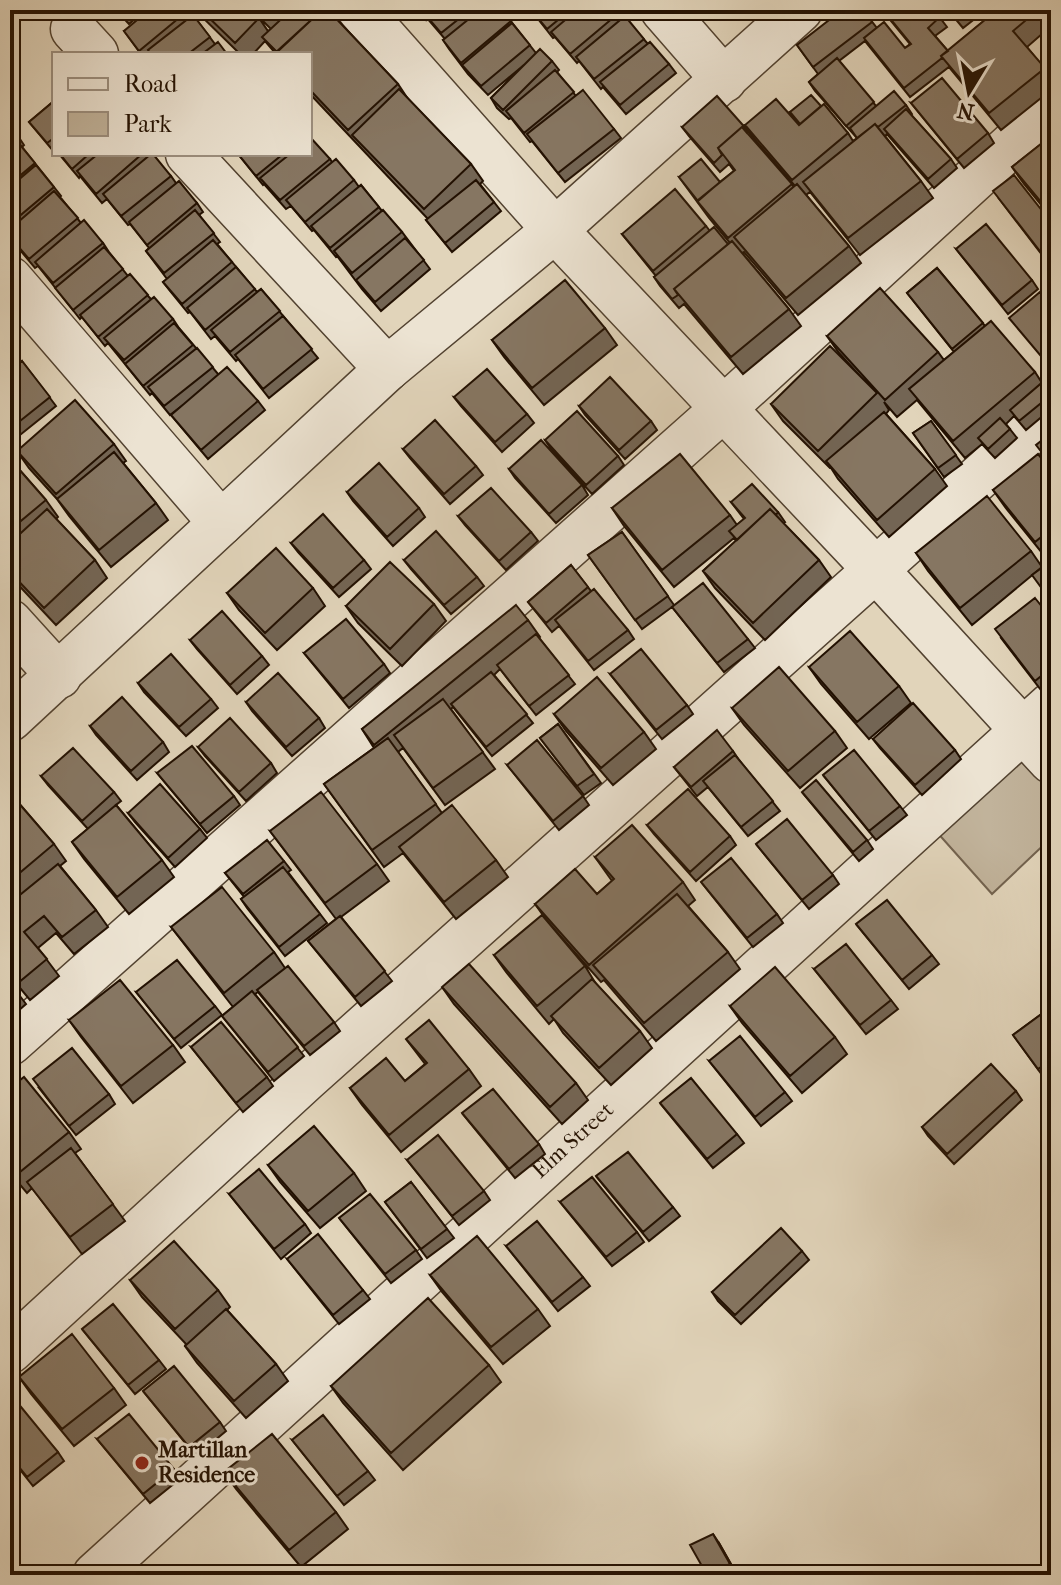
<svg xmlns="http://www.w3.org/2000/svg" width="1061" height="1585" viewBox="0 0 1061 1585" font-family="'IM FELL French Canon',serif">
<rect width="100%" height="100%" fill="#e1d4ba"/>
<filter id="stains"><feTurbulence type="fractalNoise" baseFrequency=".0025" numOctaves="4"/><feColorMatrix values="0 0 0 0 .2 0 0 0 0 .09 0 0 0 0 .02 0 0 0 .5 -.17"/></filter>
<radialGradient id="worn" r=".72"><stop offset=".6" stop-color="#630" stop-opacity="0"/><stop offset="1" stop-color="#630" stop-opacity=".3"/></radialGradient>
<path fill="#c1b39b" stroke="#72624e" stroke-width="2" d="M 1019,754 L 1051,789 L 1051,838 L 992,894 L 935,830 Z"/>
<g fill="none" stroke-linecap="round" stroke-linejoin="round">
<defs>
<g id="street">
<path d="M 360,10 L 555,230 L 877,571 L 1051,761"/>
<path d="M 663,10 L 724,80"/>
<path d="M 73,29 L 96,54"/>
<path d="M 188,154 L 387,369"/>
<path d="M 10,279 L 221,523"/>
<path d="M 10,622 L 59,676"/>
<path d="M 10,719 L 387,369 L 555,230 L 800,10"/>
<path d="M 10,1043 L 723,409 L 1051,109"/>
<path d="M 10,1351 L 306,1079 L 1051,413"/>
<path id="s1" d="M 95,1575 L 1051,705"/>
</g>
</defs>
<use href="#street" stroke="#524230" stroke-width="47"/>
<use href="#street" stroke="#ece3d2" stroke-width="44"/>
</g>
<path fill="#736554" stroke="#231102" stroke-width="2" d="M 116,10 L 145,10 L 129,24 Z
M 182,10 L 189,18 L 193,15 L 215,44 L 227,54 L 141,54 L 124,31 Z
M 195,10 L 251,10 L 259,18 L 268,31 L 271,29 L 252,10 L 328,10 L 398,84 L 408,99 L 471,164 L 483,181 L 480,184 L 501,211 L 452,252 L 426,220 L 428,219 L 310,94 L 310,54 L 276,54 L 265,41 L 253,54 L 240,54 Z
M 418,10 L 502,10 L 536,53 L 552,61 L 559,70 L 557,72 L 576,96 L 614,129 L 621,138 L 565,182 L 532,141 L 530,142 L 511,118 L 509,119 L 497,108 L 491,98 L 524,65 L 488,95 L 468,74 L 449,49 L 443,40 L 445,39 L 427,18 L 426,20 Z
M 531,10 L 618,10 L 648,44 L 669,64 L 676,73 L 626,114 L 603,87 L 601,89 L 579,61 L 577,63 L 555,37 L 553,38 Z
M 863,10 L 877,28 L 905,48 L 910,44 L 882,10 L 934,10 L 947,27 L 935,36 L 948,51 L 997,10 L 1049,10 L 1051,13 L 1051,26 L 1027,47 L 1051,77 L 1051,90 L 1001,130 L 949,67 L 910,97 L 865,41 L 839,61 L 876,106 L 906,105 L 912,114 L 911,115 L 951,159 L 957,168 L 934,188 L 887,134 L 885,136 L 921,181 L 933,198 L 860,255 L 810,192 L 806,195 L 849,246 L 861,263 L 798,315 L 744,252 L 742,253 L 789,309 L 801,326 L 743,374 L 684,304 L 679,308 L 660,286 L 654,277 L 656,276 L 622,234 L 706,226 L 710,231 L 728,244 L 730,243 L 709,218 L 679,177 L 720,182 L 734,171 L 729,164 L 720,172 L 689,136 L 682,127 L 749,132 L 755,141 L 754,141 L 794,187 L 795,186 L 757,142 L 745,125 L 799,125 L 790,112 L 821,106 L 848,133 L 853,141 L 857,138 L 815,91 L 809,82 L 818,74 L 797,45 Z
M 948,10 L 986,10 L 963,28 Z
M 54,101 L 54,152 L 29,122 Z
M 911,103 L 988,133 L 994,143 L 964,168 Z
M 10,127 L 18,136 L 24,145 L 22,147 L 54,187 L 61,196 L 60,197 L 81,223 L 103,243 L 109,252 L 128,276 L 151,299 L 173,319 L 179,328 L 218,374 L 258,401 L 265,410 L 208,459 L 171,415 L 183,405 L 170,415 L 152,393 L 150,395 L 108,343 L 105,346 L 82,317 L 80,319 L 38,266 L 35,268 L 10,238 Z
M 1051,136 L 1051,217 L 1024,184 L 1012,167 Z
M 59,154 L 146,154 L 171,176 L 176,183 L 197,203 L 203,212 L 199,215 L 220,242 L 217,244 L 257,292 L 261,289 L 318,358 L 269,398 L 238,359 L 236,361 L 215,336 L 211,339 L 190,312 L 188,313 L 170,291 L 163,282 L 167,279 L 146,251 L 149,248 L 130,224 L 128,225 L 107,199 L 102,203 L 80,176 L 79,178 Z
M 238,154 L 310,154 L 330,159 L 332,162 L 354,180 L 359,187 L 361,185 L 382,211 L 402,232 L 430,269 L 381,311 L 362,289 L 337,256 L 336,257 L 314,230 L 312,231 L 291,206 L 286,209 L 264,184 L 263,185 Z
M 1000,200 L 1051,222 L 1051,263 L 1049,264 Z
M 956,249 L 1032,280 L 1038,289 L 1008,314 Z
M 937,268 L 985,326 L 1035,372 L 1042,383 L 1051,387 L 1051,409 L 1026,430 L 1014,416 L 1006,424 L 1017,438 L 995,458 L 982,444 L 965,458 L 917,400 L 897,417 L 884,402 L 889,410 L 886,414 L 935,469 L 947,486 L 889,537 L 838,479 L 831,468 L 830,468 L 783,421 L 771,404 L 859,375 L 839,353 L 827,336 L 938,352 L 944,360 L 954,352 L 907,293 Z
M 605,328 L 617,345 L 544,405 L 504,357 L 492,340 Z
M 10,340 L 15,347 L 10,351 Z
M 22,361 L 56,406 L 10,443 L 10,370 Z
M 454,397 L 527,414 L 534,423 L 502,452 L 461,406 Z
M 579,406 L 651,421 L 657,430 L 625,459 L 585,415 Z
M 931,421 L 962,464 L 944,477 L 913,433 Z
M 545,440 L 618,456 L 624,465 L 592,494 L 551,449 Z
M 114,444 L 126,461 L 123,463 L 156,503 L 168,520 L 111,567 L 69,516 L 57,499 L 29,468 L 17,451 Z
M 403,449 L 476,466 L 483,475 L 450,504 L 410,458 Z
M 10,459 L 46,500 L 58,517 L 56,519 L 95,560 L 107,578 L 56,625 L 10,576 Z
M 509,469 L 582,485 L 588,495 L 556,523 L 515,478 Z
M 1051,470 L 1051,556 L 1047,559 L 1005,507 L 993,490 Z
M 347,492 L 419,508 L 425,517 L 393,546 L 353,501 Z
M 731,502 L 778,512 L 785,522 L 783,523 L 819,560 L 831,577 L 765,640 L 715,588 L 703,571 L 736,541 L 734,538 L 674,587 L 624,526 L 612,508 L 730,515 L 737,525 L 744,519 Z
M 458,516 L 531,532 L 538,541 L 506,570 L 465,525 Z
M 622,532 L 674,605 L 748,639 L 755,648 L 724,672 L 672,607 L 642,629 L 588,555 Z
M 291,543 L 364,560 L 371,569 L 339,597 L 298,552 Z
M 1031,551 L 1042,567 L 972,625 L 928,571 L 916,553 Z
M 404,560 L 477,577 L 484,586 L 451,614 L 411,569 Z
M 571,565 L 591,591 L 628,630 L 634,639 L 594,670 L 559,626 L 552,632 L 528,602 Z
M 313,588 L 325,606 L 277,650 L 239,610 L 227,593 Z
M 434,604 L 446,621 L 402,666 L 358,623 L 346,606 Z
M 1051,618 L 1051,682 L 1041,690 L 1001,638 Z
M 528,620 L 540,637 L 539,638 L 575,684 L 536,715 L 500,669 L 494,675 L 533,723 L 492,756 L 453,707 L 451,709 L 495,769 L 445,805 L 403,748 L 398,752 L 442,813 L 496,860 L 508,877 L 456,919 L 403,853 L 384,867 L 324,784 L 374,748 L 362,729 Z
M 190,640 L 262,656 L 269,665 L 237,694 L 197,649 Z
M 304,653 L 384,664 L 390,673 L 349,708 Z
M 809,667 L 899,686 L 911,703 L 869,739 L 821,684 Z
M 610,674 L 687,705 L 693,714 L 662,739 Z
M 138,683 L 211,699 L 218,708 L 186,736 L 144,692 Z
M 246,702 L 319,718 L 325,728 L 292,756 L 252,711 Z
M 732,708 L 835,731 L 847,748 L 800,788 L 744,725 Z
M 554,714 L 644,732 L 656,749 L 613,785 L 566,731 Z
M 558,724 L 601,783 L 584,795 L 540,738 Z
M 90,726 L 163,742 L 169,752 L 137,780 L 96,735 Z
M 873,739 L 955,750 L 961,759 L 922,795 L 880,748 Z
M 198,747 L 271,763 L 277,773 L 246,801 L 205,756 Z
M 733,751 L 739,760 L 780,811 L 748,836 L 708,787 L 697,796 L 674,767 Z
M 507,765 L 583,796 L 589,805 L 559,830 Z
M 157,773 L 234,796 L 240,805 L 207,833 Z
M 823,775 L 900,806 L 907,815 L 876,840 Z
M 41,776 L 114,792 L 121,801 L 116,805 L 162,860 L 174,877 L 129,914 L 84,859 L 72,842 L 88,829 L 48,785 Z
M 802,792 L 867,840 L 873,849 L 859,861 Z
M 10,793 L 54,844 L 66,861 L 60,866 L 96,910 L 108,927 L 74,954 L 56,933 L 38,948 L 59,976 L 30,1000 L 10,976 Z
M 128,813 L 200,829 L 207,838 L 175,867 L 135,822 Z
M 647,825 L 730,836 L 736,845 L 696,881 L 654,834 Z
M 270,831 L 377,864 L 389,881 L 341,917 L 392,981 L 361,1006 L 308,941 L 336,919 Z
M 756,844 L 833,875 L 839,884 L 809,909 Z
M 595,857 L 683,882 L 695,900 L 688,906 L 728,952 L 740,969 L 656,1041 L 604,980 L 601,982 L 547,921 L 535,904 L 597,894 L 612,881 Z
M 284,861 L 291,870 L 288,872 L 327,923 L 285,956 L 247,908 L 241,899 L 244,897 L 225,873 Z
M 701,882 L 777,914 L 783,923 L 753,947 Z
M 856,924 L 932,955 L 939,964 L 909,989 Z
M 171,927 L 274,952 L 285,968 L 334,1022 L 340,1031 L 310,1055 L 258,992 L 255,994 L 304,1056 L 274,1081 L 222,1016 L 233,1007 Z
M 494,955 L 585,966 L 596,984 L 640,1031 L 652,1048 L 611,1085 L 563,1033 L 554,1019 L 549,1024 L 506,972 Z
M 814,969 L 891,1000 L 898,1009 L 866,1034 Z
M 10,983 L 26,1004 L 10,1018 Z
M 442,987 L 576,1083 L 588,1100 L 562,1124 L 454,1004 Z
M 136,992 L 215,1006 L 222,1015 L 181,1048 Z
M 730,1006 L 835,1037 L 847,1054 L 802,1093 L 742,1023 Z
M 1051,1007 L 1051,1074 L 1045,1079 L 1013,1035 Z
M 69,1020 L 173,1045 L 185,1062 L 133,1103 L 81,1037 Z
M 406,1039 L 469,1069 L 481,1086 L 401,1152 L 362,1105 L 350,1088 L 405,1081 L 425,1064 Z
M 191,1047 L 267,1077 L 273,1086 L 243,1112 Z
M 709,1061 L 785,1092 L 792,1101 L 761,1126 Z
M 10,1088 L 69,1132 L 81,1149 L 75,1153 L 125,1221 L 82,1254 L 32,1188 L 27,1193 L 10,1173 Z
M 39,1088 L 109,1094 L 115,1104 L 76,1135 Z
M 1016,1091 L 1022,1100 L 954,1164 L 928,1136 L 922,1127 Z
M 660,1103 L 737,1134 L 744,1143 L 713,1168 Z
M 462,1113 L 539,1144 L 545,1154 L 515,1178 Z
M 407,1160 L 484,1191 L 490,1200 L 459,1225 Z
M 268,1165 L 354,1173 L 366,1191 L 320,1228 L 280,1182 Z
M 596,1176 L 673,1207 L 680,1216 L 649,1241 Z
M 411,1182 L 454,1238 L 427,1258 L 385,1202 Z
M 10,1184 L 15,1191 L 10,1194 Z
M 229,1194 L 305,1224 L 311,1233 L 281,1259 Z
M 560,1202 L 637,1232 L 644,1242 L 612,1266 Z
M 339,1218 L 416,1250 L 422,1259 L 391,1283 Z
M 506,1246 L 583,1277 L 590,1286 L 558,1311 Z
M 802,1251 L 809,1260 L 741,1324 L 718,1301 L 712,1292 Z
M 287,1259 L 363,1290 L 370,1299 L 339,1324 Z
M 430,1275 L 538,1309 L 550,1326 L 503,1364 L 442,1292 Z
M 130,1280 L 218,1290 L 230,1307 L 227,1310 L 276,1364 L 288,1381 L 246,1418 L 197,1363 L 185,1346 L 186,1344 L 142,1297 Z
M 82,1329 L 159,1360 L 166,1369 L 135,1394 Z
M 489,1365 L 501,1382 L 403,1470 L 343,1403 L 331,1386 Z
M 19,1377 L 114,1388 L 126,1405 L 74,1446 L 31,1394 Z
M 143,1391 L 220,1422 L 226,1431 L 196,1456 Z
M 10,1398 L 58,1452 L 64,1461 L 33,1486 L 10,1457 Z
M 97,1439 L 174,1469 L 181,1478 L 150,1503 Z
M 292,1440 L 368,1471 L 375,1480 L 344,1505 Z
M 224,1472 L 336,1512 L 348,1529 L 301,1567 L 236,1489 Z
M 719,1543 L 736,1573 L 733,1575 L 707,1575 Z"/>
<path fill="#5e5345" stroke="#231102" stroke-width="2" d="M 713,1534 L 719,1543 L 736,1573 L 730,1564 Z"/>
<path fill="#867662" stroke="#231102" stroke-width="2" d="M 118,10 L 129,10 L 123,15 Z
M 149,10 L 182,10 L 185,13 L 139,51 L 124,31 Z
M 201,10 L 251,10 L 259,18 L 235,43 Z
M 258,10 L 272,10 L 265,17 Z
M 291,10 L 322,10 L 277,52 L 262,37 Z
M 322,10 L 328,10 L 398,84 L 348,130 L 310,90 L 310,54 L 275,53 Z
M 425,10 L 470,10 L 441,33 L 423,12 Z
M 480,10 L 502,10 L 511,21 L 461,63 L 443,40 Z
M 531,10 L 570,10 L 547,29 Z
M 577,10 L 618,10 L 620,12 L 570,54 L 551,32 Z
M 842,10 L 863,10 L 872,22 L 813,67 L 797,45 Z
M 883,10 L 934,10 L 940,17 L 928,28 L 948,51 L 941,56 L 942,58 L 904,88 L 864,38 L 884,22 L 905,48 L 911,44 Z
M 949,10 L 968,10 L 957,19 Z
M 997,10 L 1038,10 L 1013,31 L 1045,68 L 989,113 L 941,56 Z
M 193,15 L 210,37 L 188,54 L 151,54 L 148,50 Z
M 625,16 L 644,39 L 594,79 L 576,57 Z
M 512,23 L 530,45 L 481,86 L 462,65 Z
M 218,42 L 227,54 L 202,54 Z
M 650,42 L 669,64 L 620,105 L 600,82 Z
M 540,49 L 552,61 L 503,110 L 491,98 Z
M 837,58 L 874,102 L 846,126 L 809,82 Z
M 555,70 L 574,92 L 524,133 L 506,111 Z
M 942,78 L 988,133 L 957,159 L 911,103 Z
M 399,89 L 471,164 L 424,209 L 352,135 Z
M 583,90 L 614,129 L 558,173 L 527,134 Z
M 894,91 L 906,105 L 878,127 L 875,124 L 857,138 L 850,128 Z
M 811,95 L 821,106 L 800,124 L 790,112 Z
M 717,96 L 749,132 L 747,133 L 742,127 L 718,148 L 722,155 L 714,163 L 682,127 Z
M 776,99 L 799,125 L 824,104 L 848,133 L 792,180 L 745,125 Z
M 54,101 L 54,138 L 47,143 L 29,122 Z
M 906,109 L 951,159 L 928,179 L 884,129 Z
M 875,124 L 921,181 L 848,238 L 803,182 Z
M 10,127 L 18,136 L 10,143 Z
M 742,127 L 792,184 L 728,238 L 697,201 L 735,170 L 718,148 Z
M 1051,136 L 1051,214 L 1012,167 Z
M 310,137 L 330,159 L 280,200 L 260,178 L 290,154 L 310,154 Z
M 17,141 L 35,163 L 10,184 L 10,146 Z
M 60,154 L 89,154 L 72,169 Z
M 98,154 L 142,154 L 96,194 L 77,171 Z
M 151,154 L 153,154 L 171,176 L 121,216 L 103,194 Z
M 238,154 L 283,154 L 256,176 Z
M 336,159 L 354,180 L 305,222 L 286,200 Z
M 701,159 L 720,182 L 698,201 L 679,177 Z
M 36,165 L 54,187 L 10,224 L 10,187 Z
M 1014,175 L 1051,222 L 1051,248 L 1043,255 L 993,191 Z
M 476,180 L 494,202 L 445,243 L 426,220 Z
M 179,181 L 197,203 L 147,245 L 129,222 Z
M 797,184 L 849,246 L 786,298 L 734,237 Z
M 361,185 L 379,207 L 330,248 L 311,226 Z
M 675,189 L 706,226 L 653,271 L 622,234 Z
M 54,191 L 78,218 L 29,259 L 10,237 L 10,229 Z
M 195,210 L 214,233 L 164,273 L 146,251 Z
M 383,210 L 402,232 L 352,273 L 334,251 Z
M 84,220 L 103,243 L 53,283 L 35,262 Z
M 986,224 L 1032,280 L 1002,305 L 956,249 Z
M 714,227 L 728,244 L 674,289 L 678,295 L 672,299 L 654,277 Z
M 405,238 L 424,260 L 375,302 L 356,280 Z
M 213,240 L 232,262 L 182,304 L 163,282 Z
M 732,241 L 789,309 L 731,357 L 674,289 Z
M 104,247 L 123,269 L 73,310 L 55,288 Z
M 236,267 L 255,289 L 205,330 L 187,308 Z
M 937,268 L 983,323 L 952,349 L 907,293 Z
M 130,274 L 148,295 L 98,337 L 80,315 Z
M 565,280 L 605,328 L 532,388 L 492,340 Z
M 880,288 L 938,352 L 885,400 L 827,336 Z
M 261,289 L 280,311 L 230,352 L 211,330 Z
M 1040,292 L 1051,306 L 1051,368 L 1009,318 Z
M 154,297 L 173,319 L 124,360 L 104,338 Z
M 283,316 L 312,349 L 263,389 L 235,355 Z
M 991,321 L 1035,372 L 953,441 L 909,389 Z
M 174,323 L 193,345 L 143,386 L 125,364 Z
M 830,346 L 877,393 L 818,451 L 771,404 Z
M 197,348 L 213,367 L 164,406 L 148,387 Z
M 22,361 L 50,397 L 10,429 L 10,370 Z
M 227,367 L 258,401 L 201,450 L 171,415 Z
M 487,369 L 527,414 L 495,442 L 454,397 Z
M 610,377 L 651,421 L 619,450 L 579,406 Z
M 1045,380 L 1051,387 L 1051,395 L 1019,421 L 1010,410 Z
M 75,400 L 114,444 L 56,494 L 17,451 Z
M 577,411 L 618,456 L 586,485 L 545,440 Z
M 884,412 L 935,469 L 877,520 L 826,461 Z
M 1000,418 L 1010,429 L 988,449 L 978,438 Z
M 435,420 L 476,466 L 444,494 L 403,449 Z
M 931,421 L 956,455 L 938,468 L 913,433 Z
M 1051,433 L 1051,464 L 1036,445 Z
M 541,440 L 582,485 L 549,514 L 509,469 Z
M 114,452 L 156,503 L 99,550 L 57,499 Z
M 680,454 L 730,515 L 662,570 L 612,508 Z
M 1038,454 L 1051,470 L 1051,529 L 1035,542 L 993,490 Z
M 10,459 L 46,500 L 10,530 Z
M 379,463 L 419,508 L 387,537 L 347,492 Z
M 752,484 L 778,512 L 776,515 L 770,509 L 737,540 L 729,531 L 745,518 L 731,502 Z
M 491,488 L 531,532 L 499,561 L 458,516 Z
M 987,496 L 1031,551 L 960,608 L 916,553 Z
M 47,509 L 95,560 L 44,608 L 10,572 L 10,543 Z
M 770,509 L 819,560 L 753,623 L 703,571 Z
M 323,514 L 364,560 L 333,588 L 291,543 Z
M 436,531 L 477,577 L 444,605 L 404,560 Z
M 622,532 L 668,596 L 635,620 L 588,555 Z
M 276,548 L 313,588 L 265,633 L 227,593 Z
M 1051,561 L 1051,601 L 1032,575 Z
M 390,562 L 434,604 L 390,649 L 346,606 Z
M 571,565 L 588,587 L 546,623 L 528,602 Z
M 703,583 L 748,639 L 717,663 L 672,607 Z
M 594,589 L 628,630 L 588,661 L 555,620 Z
M 1035,598 L 1051,618 L 1051,668 L 1035,681 L 995,629 Z
M 516,605 L 528,620 L 374,745 L 362,729 Z
M 222,611 L 262,656 L 230,685 L 190,640 Z
M 346,619 L 384,664 L 343,699 L 304,653 Z
M 850,631 L 899,686 L 857,722 L 809,667 Z
M 536,634 L 569,675 L 529,706 L 497,665 Z
M 641,649 L 687,705 L 656,730 L 610,674 Z
M 171,654 L 211,699 L 179,727 L 138,683 Z
M 779,667 L 835,731 L 788,771 L 732,708 Z
M 491,672 L 527,714 L 486,747 L 451,704 Z
M 278,673 L 319,718 L 286,747 L 246,702 Z
M 597,677 L 644,732 L 601,768 L 554,714 Z
M 122,697 L 163,742 L 131,771 L 90,726 Z
M 443,699 L 483,752 L 433,788 L 394,735 Z
M 913,703 L 955,750 L 915,785 L 873,739 Z
M 230,718 L 271,763 L 239,792 L 198,747 Z
M 558,724 L 594,774 L 577,786 L 540,738 Z
M 717,730 L 733,751 L 691,787 L 674,767 Z
M 388,738 L 436,804 L 372,850 L 324,784 Z
M 537,740 L 583,796 L 553,821 L 507,765 Z
M 192,746 L 234,796 L 200,824 L 157,773 Z
M 73,748 L 114,792 L 82,821 L 41,776 Z
M 854,750 L 900,806 L 869,831 L 823,775 Z
M 735,755 L 773,801 L 741,827 L 703,781 Z
M 816,780 L 867,840 L 853,852 L 802,792 Z
M 160,784 L 200,829 L 168,858 L 128,813 Z
M 688,789 L 730,836 L 690,872 L 647,825 Z
M 321,792 L 377,864 L 325,903 L 270,831 Z
M 10,793 L 54,844 L 10,881 Z
M 116,805 L 162,860 L 117,897 L 72,842 Z
M 452,805 L 496,860 L 444,902 L 399,847 Z
M 787,819 L 833,875 L 802,900 L 756,844 Z
M 632,825 L 683,882 L 589,965 L 535,904 L 575,869 L 597,894 L 614,879 L 595,857 Z
M 267,840 L 284,861 L 243,894 L 225,873 Z
M 731,858 L 777,914 L 747,938 L 701,882 Z
M 58,864 L 96,910 L 62,937 L 44,916 L 24,932 L 47,959 L 18,983 L 10,973 L 10,903 Z
M 283,867 L 320,914 L 279,947 L 241,899 Z
M 222,887 L 274,952 L 224,993 L 171,927 Z
M 677,894 L 728,952 L 644,1023 L 593,965 Z
M 887,900 L 932,955 L 902,980 L 856,924 Z
M 542,915 L 585,966 L 537,1006 L 494,955 Z
M 340,916 L 385,971 L 355,997 L 308,941 Z
M 846,944 L 891,1000 L 860,1025 L 814,969 Z
M 177,960 L 215,1006 L 174,1039 L 136,992 Z
M 469,964 L 576,1083 L 550,1107 L 442,987 Z
M 288,966 L 334,1022 L 304,1046 L 257,990 Z
M 775,967 L 835,1037 L 790,1076 L 730,1006 Z
M 592,979 L 640,1031 L 599,1068 L 551,1016 Z
M 120,980 L 173,1045 L 121,1086 L 69,1020 Z
M 252,991 L 298,1047 L 268,1072 L 222,1016 Z
M 1051,1007 L 1051,1060 L 1038,1069 L 1013,1035 Z
M 429,1020 L 469,1069 L 389,1135 L 350,1088 L 386,1058 L 405,1081 L 427,1063 L 406,1039 Z
M 221,1022 L 267,1077 L 236,1103 L 191,1047 Z
M 740,1036 L 785,1092 L 755,1117 L 709,1061 Z
M 72,1048 L 109,1094 L 69,1126 L 33,1079 Z
M 991,1064 L 1016,1091 L 947,1154 L 922,1127 Z
M 24,1077 L 69,1132 L 15,1176 L 10,1170 L 10,1088 Z
M 691,1078 L 737,1134 L 707,1159 L 660,1103 Z
M 493,1089 L 539,1144 L 509,1169 L 462,1113 Z
M 314,1126 L 354,1173 L 308,1211 L 268,1165 Z
M 438,1135 L 484,1191 L 452,1216 L 407,1160 Z
M 71,1148 L 113,1204 L 70,1237 L 27,1182 Z
M 628,1152 L 673,1207 L 643,1232 L 596,1176 Z
M 259,1169 L 305,1224 L 274,1249 L 229,1194 Z
M 592,1177 L 637,1232 L 606,1257 L 560,1202 Z
M 411,1182 L 447,1229 L 421,1249 L 385,1202 Z
M 370,1194 L 416,1250 L 385,1274 L 339,1218 Z
M 537,1221 L 583,1277 L 552,1302 L 506,1246 Z
M 781,1228 L 802,1251 L 735,1315 L 712,1292 Z
M 318,1234 L 363,1290 L 333,1315 L 287,1259 Z
M 477,1236 L 538,1309 L 491,1347 L 430,1275 Z
M 174,1241 L 218,1290 L 175,1329 L 130,1280 Z
M 428,1298 L 489,1365 L 391,1453 L 331,1386 Z
M 113,1304 L 159,1360 L 128,1385 L 82,1329 Z
M 226,1309 L 276,1364 L 234,1401 L 185,1346 Z
M 72,1334 L 114,1388 L 62,1429 L 19,1377 Z
M 174,1366 L 220,1422 L 189,1447 L 143,1391 Z
M 12,1396 L 58,1452 L 27,1477 L 10,1456 L 10,1398 Z
M 129,1414 L 174,1469 L 143,1494 L 97,1439 Z
M 323,1415 L 368,1471 L 337,1496 L 292,1440 Z
M 272,1434 L 336,1512 L 289,1550 L 224,1472 Z
M 713,1534 L 730,1564 L 707,1575 L 690,1545 Z"/>
<circle fill="#8f2418" stroke="#ece3d2" stroke-width="3" cx="142" cy="1463" r="8"/>
<g text-anchor="middle" dominant-baseline="central" stroke-width="6" stroke-linejoin="round" paint-order="stroke">
<g font-size="22" fill="#231102" stroke="#ece3d2">
<text stroke="none"><textPath href="#s1" startOffset="646">Elm Street</textPath></text>
</g>
<g font-size="22" font-weight="bold" fill="#231102" stroke="#ece3d2" text-anchor="start">
<text x="158" y="1450">Martillan<tspan x="158" dy="25">Residence</tspan></text>
</g>
</g>
<rect width="1061" height="1585" fill="none" stroke="#e1d4ba" stroke-width="40"/>
<rect x="12" y="12" width="1037" height="1561" fill="none" stroke="#231102" stroke-width="4"/>
<rect x="20" y="20" width="1021" height="1545" fill="none" stroke="#231102" stroke-width="2"/>
<rect x="52" y="52" width="260" height="104" fill="#ece3d2" stroke="#9c8f7f" stroke-width="2"/>
<rect x="68" y="78" width="40" height="12" fill="#ece3d2" stroke="#9c8f7f" stroke-width="2"/>
<text x="124" y="92" font-size="24" fill="#231102">Road</text>
<rect x="68" y="112" width="40" height="24" fill="#c1b39b" stroke="#9c8f7f" stroke-width="2"/>
<text x="124" y="132" font-size="24" fill="#231102">Park</text>
<g transform="translate(969 92) rotate(190)" stroke="#ece3d2" stroke-width="6" paint-order="stroke">
<path d="M0-6L14 30L0 20L-14 30Z" fill="#231102"/>
<text y="-12" font-size="22" font-weight="bold" text-anchor="middle" fill="#231102">N</text>
</g>
<rect width="100%" height="100%" filter="url(#stains)"/>
<rect width="100%" height="100%" fill="url(#worn)"/>
</svg>
